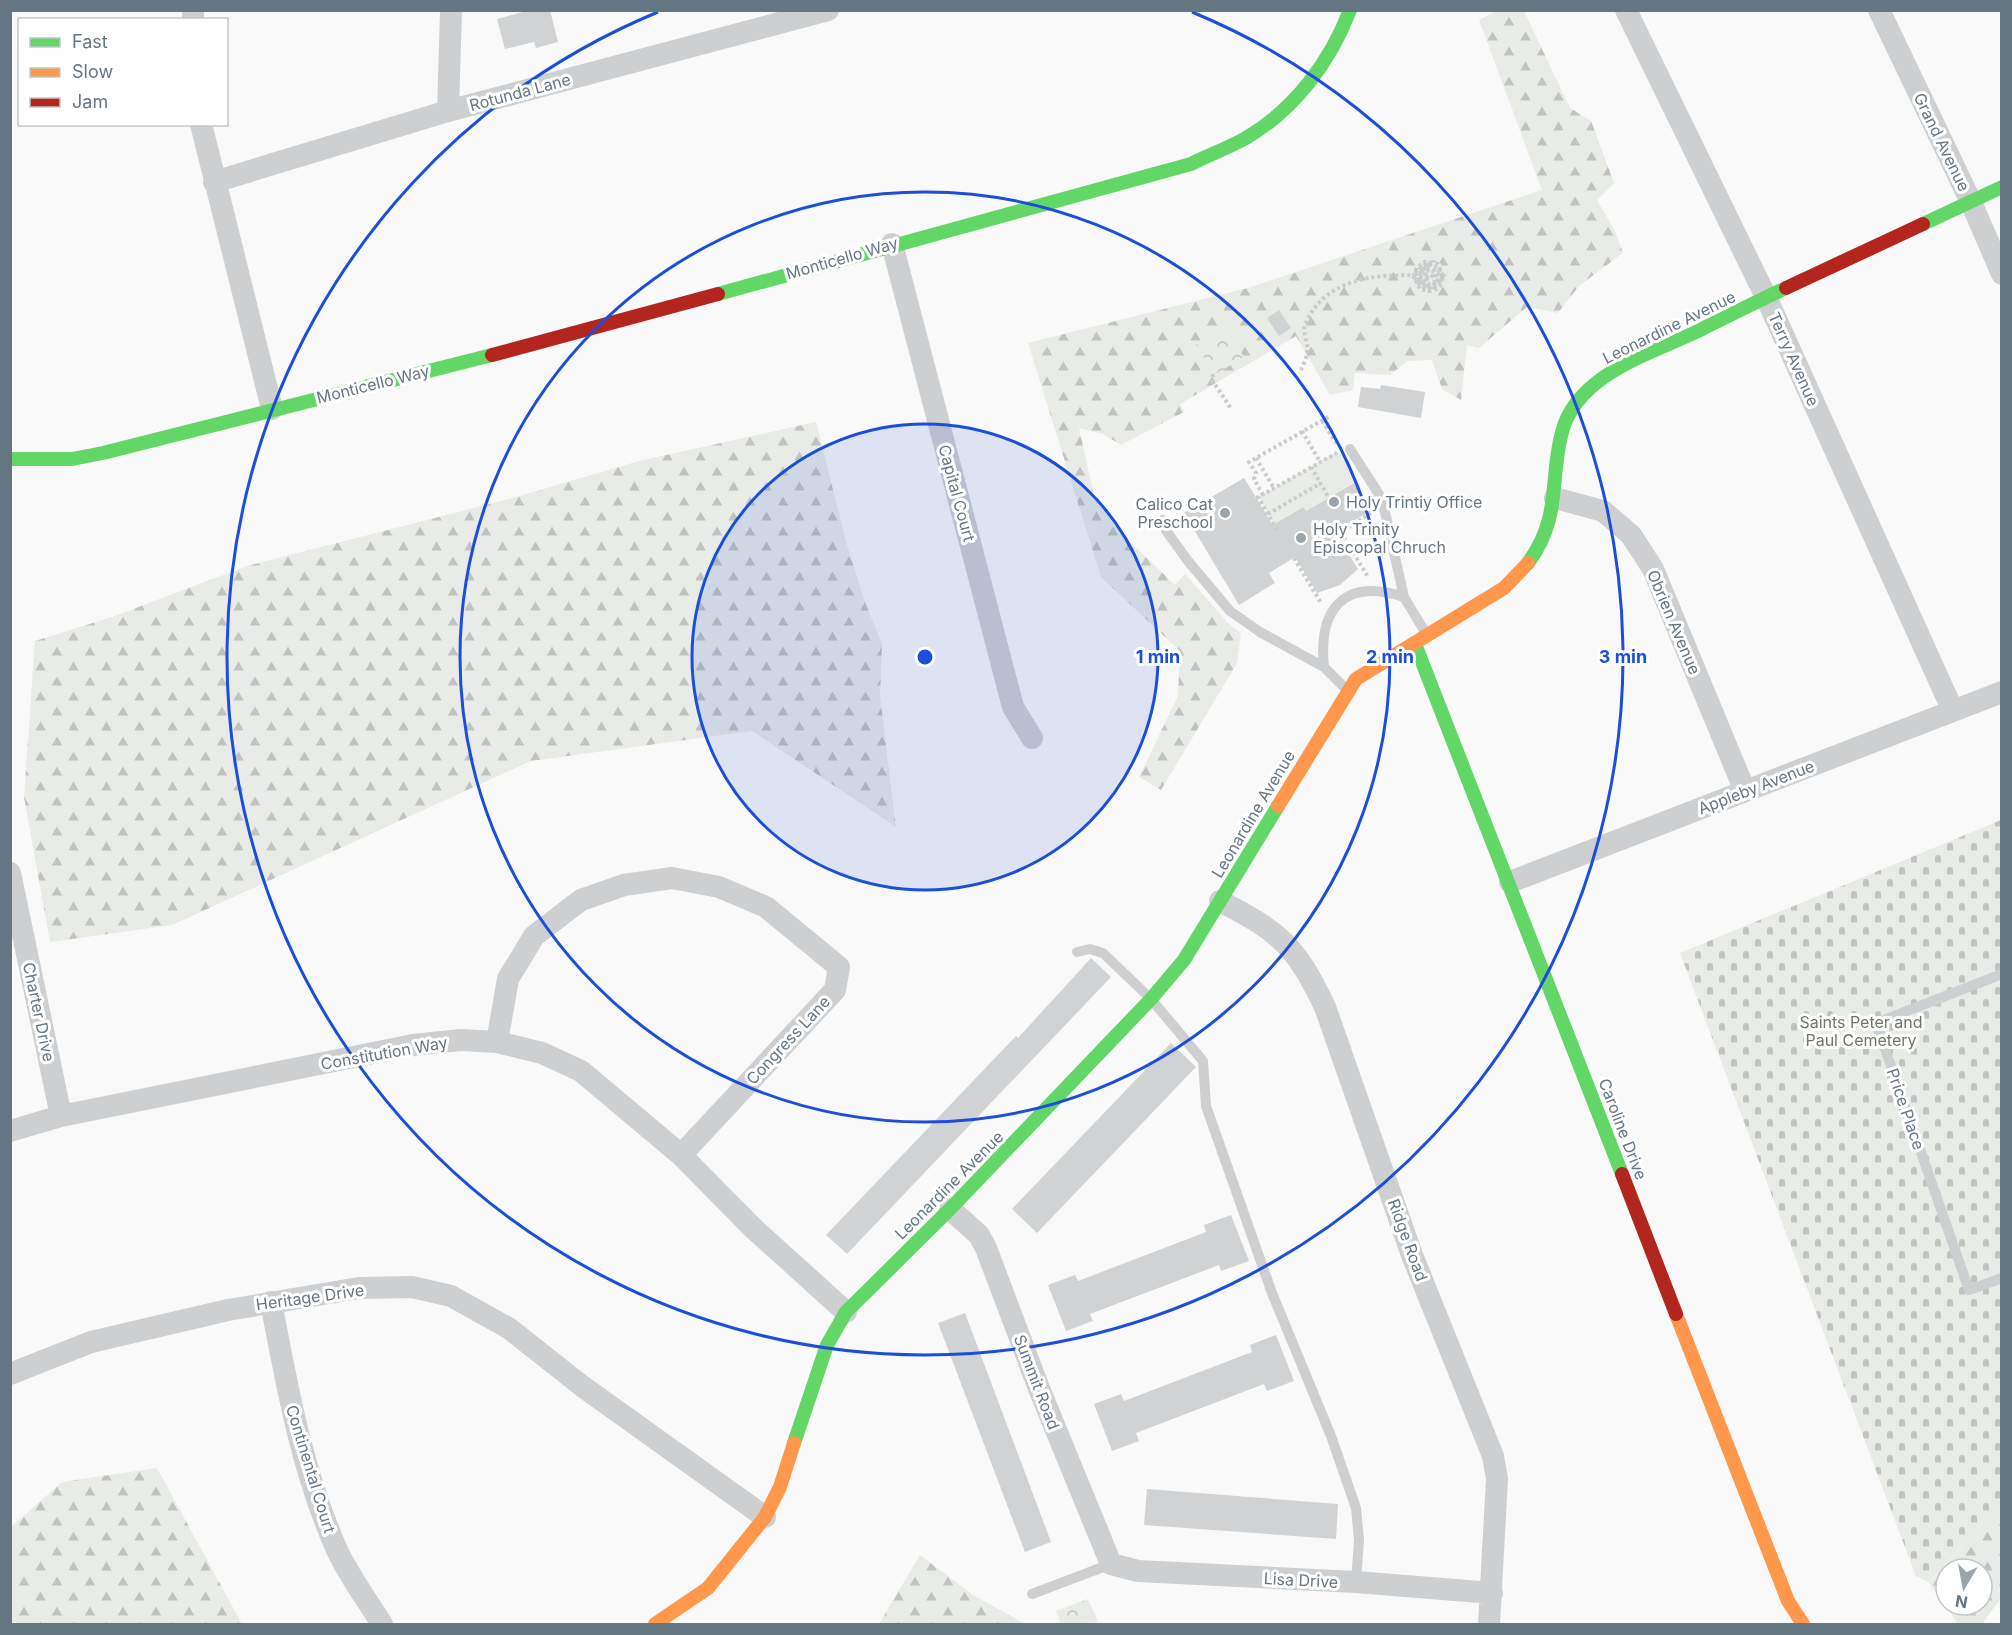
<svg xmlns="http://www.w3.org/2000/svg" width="2012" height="1635" viewBox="0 0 2012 1635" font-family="Inter,sans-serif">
<defs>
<pattern id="forest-firs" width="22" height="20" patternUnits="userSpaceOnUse" patternTransform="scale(1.5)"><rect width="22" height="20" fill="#e8ebe6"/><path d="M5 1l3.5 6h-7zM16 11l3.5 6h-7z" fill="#c0c3c0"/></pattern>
<pattern id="cemetery-stones" width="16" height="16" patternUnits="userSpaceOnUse" patternTransform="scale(1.5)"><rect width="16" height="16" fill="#e8ebe6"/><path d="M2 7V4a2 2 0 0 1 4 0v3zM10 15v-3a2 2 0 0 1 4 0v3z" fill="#c0c3c0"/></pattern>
<pattern id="park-crowns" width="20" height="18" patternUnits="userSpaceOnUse" patternTransform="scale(1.5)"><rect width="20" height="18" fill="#e8ebe6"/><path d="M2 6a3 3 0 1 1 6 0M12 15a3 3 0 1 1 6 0" fill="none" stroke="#c0c3c0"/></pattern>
</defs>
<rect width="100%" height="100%" fill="#f9f9f9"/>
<path fill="#e8ebe6" d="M 1336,452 L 1342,455 L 1356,481 L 1306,511 L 1303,507 L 1287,516 L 1277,530 L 1258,497 Z"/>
<path fill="url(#forest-firs)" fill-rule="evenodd" d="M 1496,11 L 1524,11 L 1570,108 L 1591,121 L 1614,183 L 1597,200 L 1615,231 L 1623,253 L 1579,286 L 1558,313 L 1527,307 L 1479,348 L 1467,345 L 1461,400 L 1442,389 L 1432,360 L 1407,361 L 1390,375 L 1355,373 L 1353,390 L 1330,395 L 1296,336 L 1180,404 L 1184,412 L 1121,445 L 1103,434 L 1079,428 L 1095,500 L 1126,538 L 1175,585 L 1185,574 L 1228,623 L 1241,633 L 1237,663 L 1161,790 L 1139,777 L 1178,696 L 1180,651 L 1101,577 L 1028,343 L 1248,288 L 1542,190 L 1479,20 Z
M 816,422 L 846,542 L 865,602 L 882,644 L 880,696 L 896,827 L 752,731 L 531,761 L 172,925 L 50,942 L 24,797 L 35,641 L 112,617 L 247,566 L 513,498 L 639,461 Z
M 157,1468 L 242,1624 L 11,1624 L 11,1527 L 62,1482 Z
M 2001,1503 L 2001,1598 L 1982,1624 L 1958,1624 L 1929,1583 ZM 1946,1569 L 1982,1569 L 1982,1605 L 1946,1605 Z
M 920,1555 L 973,1595 L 1025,1624 L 879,1624 Z"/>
<path fill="url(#cemetery-stones)" d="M 2001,820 L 2001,1503 L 1929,1582 L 1916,1576 L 1680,953 Z"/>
<path fill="url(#park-crowns)" d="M1412 276a17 17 0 1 1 34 0a17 17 0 1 1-34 0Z
M 1226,327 L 1244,357 L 1214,375 L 1196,345 Z
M 1088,1599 L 1098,1622 L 1061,1624 L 1056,1611 Z"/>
<path fill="#d0d2d3" d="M 530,10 L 550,10 L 558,42 L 536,48 L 534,42 L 505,49 L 497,19 Z
M 1279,310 L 1291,328 L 1279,336 L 1267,318 Z
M 1381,385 L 1425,392 L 1421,418 L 1358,407 L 1361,387 L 1380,389 Z
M 1244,478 L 1273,525 L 1303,507 L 1306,511 L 1354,483 L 1370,511 L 1335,532 L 1358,569 L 1340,585 L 1317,593 L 1295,557 L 1269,573 L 1275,583 L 1239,605 L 1184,513 Z
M 1091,958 L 1111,977 L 847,1254 L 826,1235 L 1016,1036 L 1018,1038 Z
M 1171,1043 L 1196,1067 L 1037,1233 L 1012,1209 Z
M 1231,1215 L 1249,1261 L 1221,1271 L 1219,1265 L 1090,1314 L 1093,1321 L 1066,1331 L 1048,1285 L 1075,1275 L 1078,1281 L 1206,1232 L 1204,1225 Z
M 965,1313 L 1051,1542 L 1025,1552 L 938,1323 Z
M 1276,1335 L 1294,1381 L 1267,1391 L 1264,1384 L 1136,1433 L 1139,1441 L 1112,1451 L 1094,1404 L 1121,1394 L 1124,1401 L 1252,1352 L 1250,1345 Z
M 1147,1489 L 1338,1504 L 1336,1539 L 1144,1525 Z"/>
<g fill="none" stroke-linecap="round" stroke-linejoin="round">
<path stroke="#cbcccd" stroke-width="4" stroke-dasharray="3 3" stroke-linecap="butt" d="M 1301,370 C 1303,365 1307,358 1307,352 C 1309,344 1302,333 1305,325 C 1324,278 1377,273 1421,276 L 1422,271 L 1429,268 L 1436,274 L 1435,281 L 1428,284 L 1419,279 L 1427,287 L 1416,279 L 1420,286 L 1433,289 L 1439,284 L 1442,277 L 1438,284 L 1429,287 L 1437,282 L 1439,276 L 1430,265 L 1436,267 L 1442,276 L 1439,268 L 1427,263 L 1416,272 L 1428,265 L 1419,274 L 1414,274 L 1417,267 L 1425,262 L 1438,264 L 1443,277 L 1440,286 L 1430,291 L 1420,289 L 1414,277 L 1423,277 L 1428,282 L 1425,277 L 1430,279 L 1432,276 L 1425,274 L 1428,270 L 1423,276 L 1429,276
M 1213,374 L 1212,380 L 1232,410
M 1322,421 L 1337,444
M 1302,431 L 1320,462
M 1256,458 L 1274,488
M 1311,467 L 1329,498
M 1263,495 L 1254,479 L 1256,473 L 1249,462 L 1330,416
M 1268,514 L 1321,483
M 1340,529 L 1341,532 L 1371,513
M 1277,530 L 1258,497 L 1337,453
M 1341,532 L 1368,577
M 1294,558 L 1321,603"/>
<path stroke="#cecfd0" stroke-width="10" d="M 1350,449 L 1382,499 L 1404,597 L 1425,632
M 1163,520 L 1165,529 L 1188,561 L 1230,611 L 1260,632 L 1324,667 L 1347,690
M 1324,667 C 1318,609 1344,577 1404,597
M 1077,952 L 1090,949 L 1103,953 L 1151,999 L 1203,1061 L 1206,1106 L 1272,1293 L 1331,1436 L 1356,1508 L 1359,1540 L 1356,1582
M 2002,974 L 1876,1023 L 1969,1290 L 2002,1278
M 1032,1594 L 1111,1564"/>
<path stroke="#cecfd0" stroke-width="22" d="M 1626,10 L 1766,297 L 1953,711
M 1879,10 L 1971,202 L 2002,274
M 193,20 L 193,10
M 448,111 L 451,10
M 201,124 L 272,409
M 214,182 L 448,111 L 828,10
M 892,244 L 1013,707 L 1032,738
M 1555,498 L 1603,511 L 1631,535 L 1653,569 L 1745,791
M 10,873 L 61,1116
M 1510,882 L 2002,692
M 1220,901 C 1280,932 1296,946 1325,1007 L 1412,1255 L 1493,1456 L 1497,1479 L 1489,1624
M 497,1042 L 508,979 L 534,936 L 581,900 L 624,885 L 672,878 L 719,887 L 766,907 L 839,967 L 835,990 L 681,1155
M 10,1131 L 61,1116 L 413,1045 L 461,1040 L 497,1042 L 542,1053 L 581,1071 L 681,1155 L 753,1228 L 846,1312
M 950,1209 L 979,1235 L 986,1248 L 1038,1386 L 1111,1564 L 1138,1571 L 1356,1582 L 1492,1593
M 271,1302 C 287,1386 302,1472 337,1550 C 349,1576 367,1600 382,1624
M 10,1374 L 91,1342 L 228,1310 L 359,1288 L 412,1287 L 451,1296 L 510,1329 L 582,1386 L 765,1517"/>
<path stroke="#63d668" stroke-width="14" d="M 1923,224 L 2002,187
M 718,294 L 1191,164 C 1209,155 1228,148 1246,138 C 1295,109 1330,62 1350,10
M 10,459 L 72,459 L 103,453 L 492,355
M 1528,563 C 1562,517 1549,480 1562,432 C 1577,375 1649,354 1696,332 C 1726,317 1756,302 1786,288
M 1415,644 L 1622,1174
M 794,1443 L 827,1345 L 846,1312 L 950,1209 L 1151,999 L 1184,960 L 1278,806"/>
<path stroke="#ff974d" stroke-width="14" d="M 1278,806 L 1356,679 L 1504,588 L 1528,563
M 1676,1314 L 1788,1601 L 1803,1624
M 655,1624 L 708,1588 L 765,1517 L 780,1487 L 794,1443"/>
<path stroke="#b3261e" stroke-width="14" d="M 1786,288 L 1923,224
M 492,355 L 718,294
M 1622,1174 L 1676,1314"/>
</g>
<circle cx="925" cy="657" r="233" fill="#1d4ed8" fill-opacity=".12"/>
<g fill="none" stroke="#1d4ed8" stroke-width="3">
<circle cx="925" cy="657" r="233"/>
<circle cx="925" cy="657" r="465"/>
<path d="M1192 12A698 698 0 1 1 658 12"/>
</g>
<g fill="#99a4ac" stroke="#fff" stroke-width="2">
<circle cx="1334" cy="502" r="6"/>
<circle cx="1225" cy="513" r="6"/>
<circle cx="1301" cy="538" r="6"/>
</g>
<g text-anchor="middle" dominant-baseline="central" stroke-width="6" stroke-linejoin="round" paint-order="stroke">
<g font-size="16" fill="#657683" stroke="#fff">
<text transform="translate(520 92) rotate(-15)">Rotunda Lane</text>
<text transform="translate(1942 142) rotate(64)">Grand Avenue</text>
<text transform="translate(842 258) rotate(-16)">Monticello Way</text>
<text transform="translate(1669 327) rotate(-26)">Leonardine Avenue</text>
<text transform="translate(1794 359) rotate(66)">Terry Avenue</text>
<text transform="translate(373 384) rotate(-14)">Monticello Way</text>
<text transform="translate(957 493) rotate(75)">Capital Court</text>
<text transform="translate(1674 622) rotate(67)">Obrien Avenue</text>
<text transform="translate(1756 787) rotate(-21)">Appleby Avenue</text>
<text transform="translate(1253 814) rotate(-59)">Leonardine Avenue</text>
<text transform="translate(39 1012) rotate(78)">Charter Drive</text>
<text transform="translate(788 1040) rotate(-47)">Congress Lane</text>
<text transform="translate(384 1053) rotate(-10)">Constitution Way</text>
<text transform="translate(1906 1109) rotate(71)">Price Place</text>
<text transform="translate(1623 1129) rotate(69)">Caroline Drive</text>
<text transform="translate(949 1185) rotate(-45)">Leonardine Avenue</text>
<text transform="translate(1408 1240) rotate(70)">Ridge Road</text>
<text transform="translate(310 1297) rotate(-8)">Heritage Drive</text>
<text transform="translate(1037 1382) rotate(69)">Summit Road</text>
<text transform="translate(311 1469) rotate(73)">Continental Court</text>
<text transform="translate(1301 1580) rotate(3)">Lisa Drive</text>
</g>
<g font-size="16" fill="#657683" stroke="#fff" text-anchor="start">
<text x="1346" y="502">Holy Trintiy Office</text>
<text x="1213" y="504" text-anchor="end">Calico Cat<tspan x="1213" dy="18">Preschool</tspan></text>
<text x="1313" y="529">Holy Trinity<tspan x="1313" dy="18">Episcopal Chruch</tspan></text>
</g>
<g font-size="16" fill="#687a64" stroke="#fff">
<text x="1861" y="1022">Saints Peter and<tspan x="1861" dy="18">Paul Cemetery</tspan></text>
</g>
</g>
<circle cx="925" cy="657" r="9" fill="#1d4ed8" stroke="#fff" stroke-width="3"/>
<g font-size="18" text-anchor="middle" font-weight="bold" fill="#1d4ed8" stroke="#fff" stroke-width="6" stroke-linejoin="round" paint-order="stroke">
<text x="1158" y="663">1 min</text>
<text x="1390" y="663">2 min</text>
<text x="1623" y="663">3 min</text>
</g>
<rect width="2012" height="1635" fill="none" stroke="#657683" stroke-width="24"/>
<rect x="18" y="18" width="210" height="108" fill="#ffffff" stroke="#c1c8cd" stroke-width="1.5"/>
<rect x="30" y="38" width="30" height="9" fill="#63d668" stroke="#c1c8cd" stroke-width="1.5"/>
<text x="72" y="48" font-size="18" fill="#657683">Fast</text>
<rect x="30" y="68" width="30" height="9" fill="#ff974d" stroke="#c1c8cd" stroke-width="1.5"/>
<text x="72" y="78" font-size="18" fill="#657683">Slow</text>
<rect x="30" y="98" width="30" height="9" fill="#b3261e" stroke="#c1c8cd" stroke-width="1.5"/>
<text x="72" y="108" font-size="18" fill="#657683">Jam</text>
<g transform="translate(1964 1587) rotate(190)"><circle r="28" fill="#ffffff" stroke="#c1c8cd" stroke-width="1.5"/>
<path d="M0-4.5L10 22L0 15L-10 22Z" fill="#99a4ac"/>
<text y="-9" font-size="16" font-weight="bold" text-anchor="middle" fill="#657683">N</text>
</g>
</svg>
